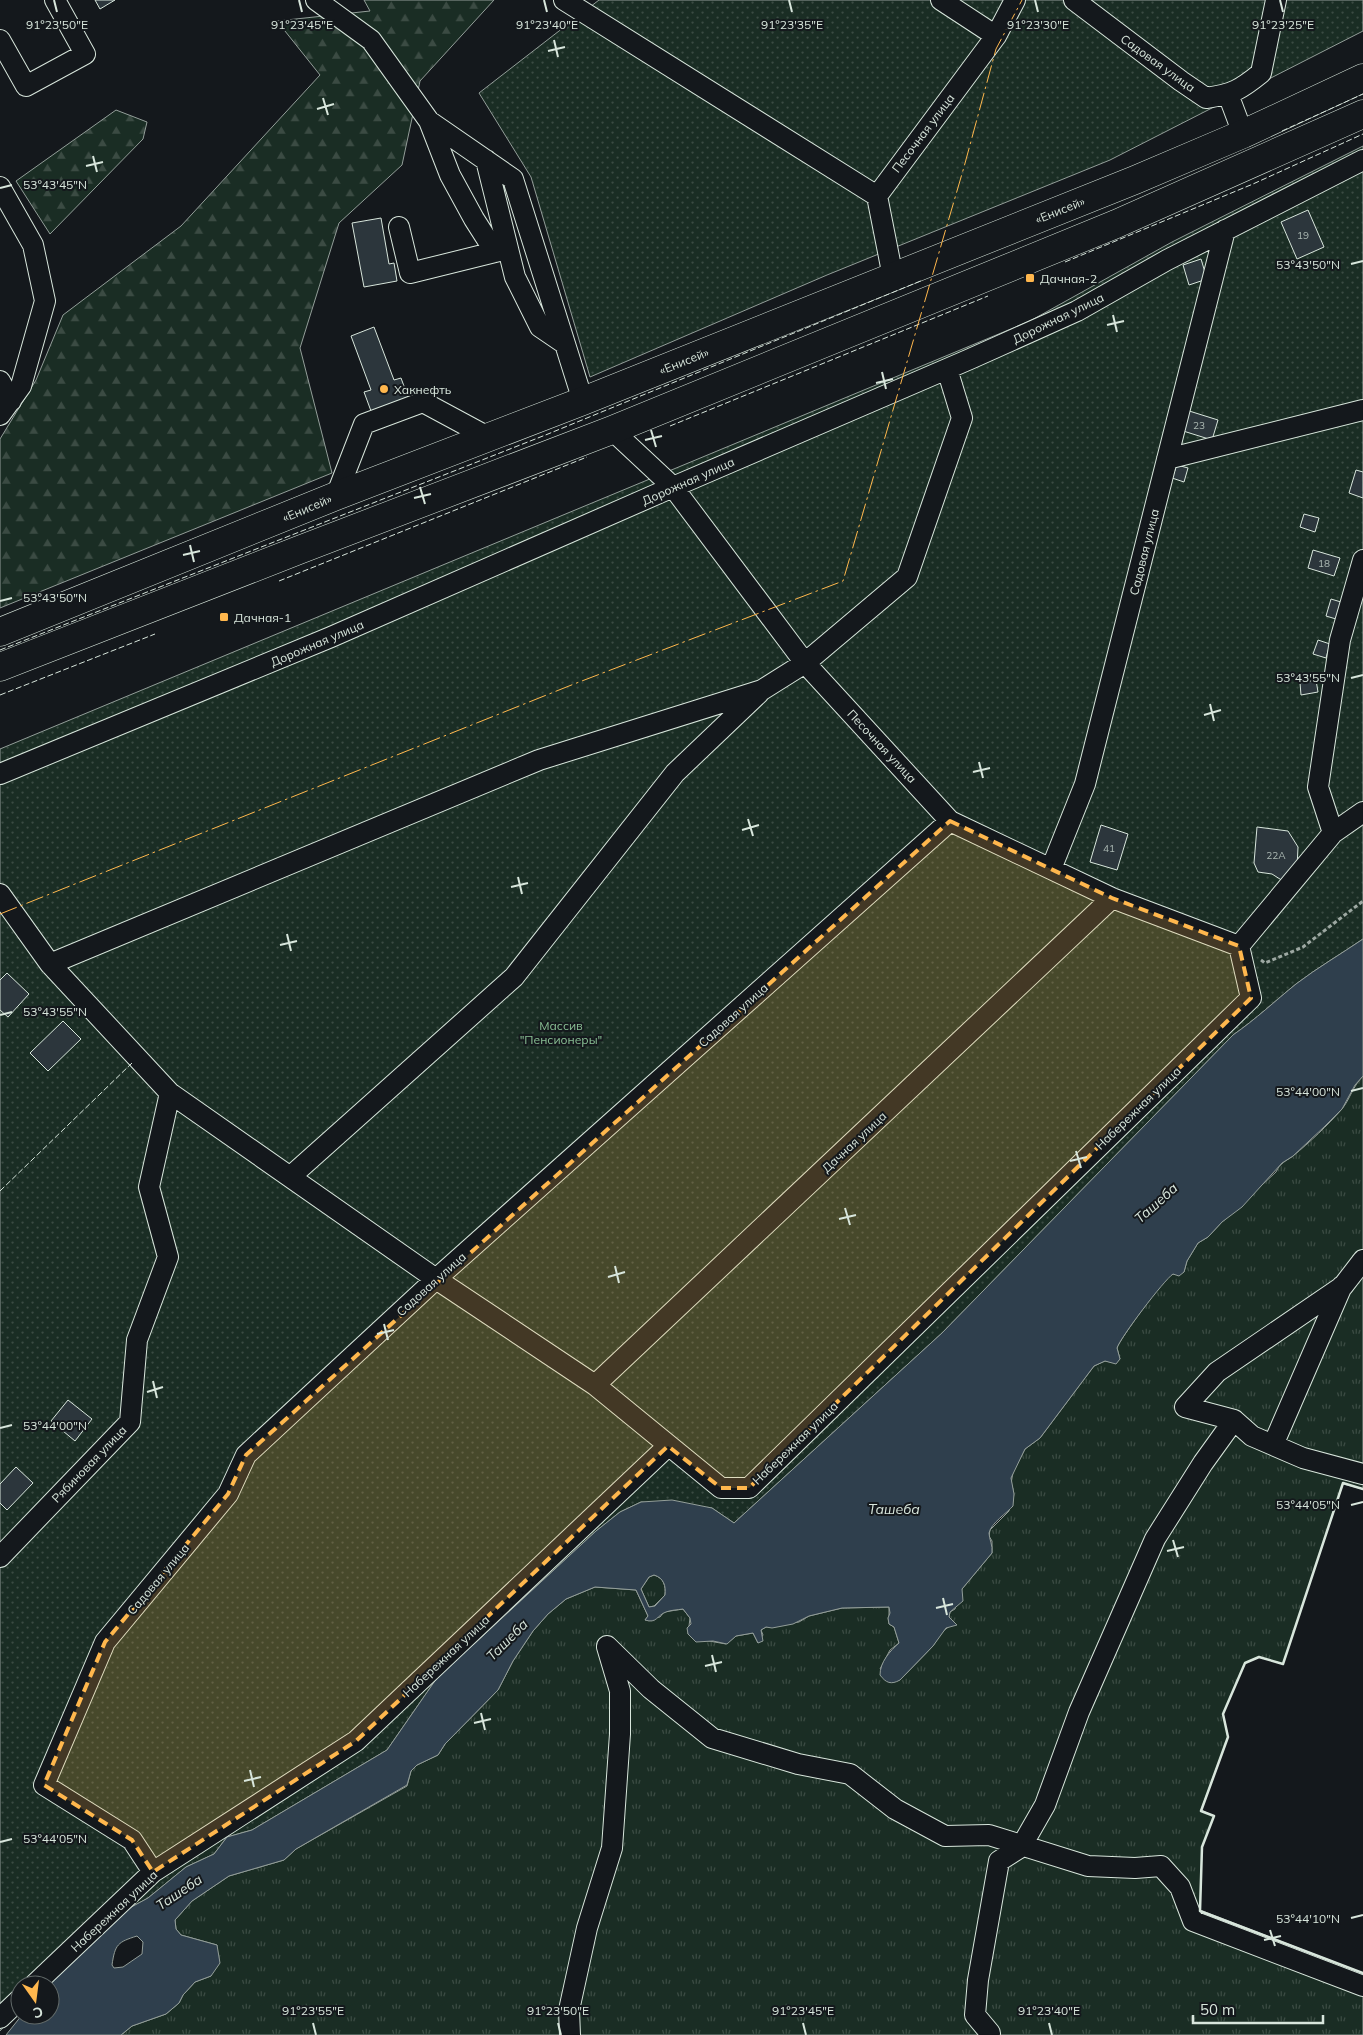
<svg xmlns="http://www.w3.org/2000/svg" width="1363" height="2035" viewBox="0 0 1363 2035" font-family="Mulish,sans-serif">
<defs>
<pattern id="grass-tufts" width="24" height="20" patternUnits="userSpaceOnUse" patternTransform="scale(1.25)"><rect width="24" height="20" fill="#1a2d24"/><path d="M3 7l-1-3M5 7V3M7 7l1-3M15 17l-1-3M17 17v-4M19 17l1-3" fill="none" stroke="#3b4b43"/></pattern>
<pattern id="forest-firs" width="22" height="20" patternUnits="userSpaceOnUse" patternTransform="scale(1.25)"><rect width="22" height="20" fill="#1a2d24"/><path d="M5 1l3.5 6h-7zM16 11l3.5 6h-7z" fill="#3b4b43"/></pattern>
<pattern id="garden-dots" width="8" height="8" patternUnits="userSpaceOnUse" patternTransform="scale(1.25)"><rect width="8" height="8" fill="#1a2d24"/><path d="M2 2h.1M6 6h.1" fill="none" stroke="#3b4b43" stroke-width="1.8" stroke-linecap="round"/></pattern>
</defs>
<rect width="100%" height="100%" fill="#14181c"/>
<path fill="url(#grass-tufts)" stroke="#939e99" d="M 1363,1076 L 1363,1489 L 1343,1484 L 1283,1664 L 1259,1657 L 1245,1663 L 1223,1714 L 1228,1737 L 1201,1810 L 1214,1816 L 1202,1847 L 1200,1910 L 1363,1973 L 1363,2035 L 121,2035 L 132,2026 L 166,2014 L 179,2003 L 183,1995 L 195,1982 L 211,1976 L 217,1945 L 181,1935 L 176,1929 L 175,1920 L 192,1901 L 229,1876 L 284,1860 L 296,1849 L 407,1786 L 411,1771 L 417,1765 L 438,1755 L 445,1744 L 498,1690 L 513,1661 L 533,1631 L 548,1614 L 566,1599 L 595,1587 L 636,1590 L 648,1616 L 645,1620 L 660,1617 L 664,1612 L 683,1609 L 690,1618 L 688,1634 L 692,1638 L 726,1644 L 736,1636 L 753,1633 L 758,1643 L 763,1635 L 761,1630 L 766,1627 L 799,1622 L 809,1616 L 842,1608 L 889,1607 L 889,1624 L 894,1627 L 899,1643 L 890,1650 L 880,1669 L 900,1680 L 933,1646 L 942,1632 L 951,1625 L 953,1621 L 949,1617 L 950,1612 L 955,1609 L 962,1589 L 992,1553 L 992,1541 L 989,1536 L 990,1530 L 1009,1511 L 1013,1489 L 1011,1484 L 1013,1472 L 1025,1449 L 1040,1438 L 1094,1366 L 1105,1361 L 1116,1363 L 1120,1359 L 1117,1348 C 1119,1340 1162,1282 1169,1276 C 1174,1273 1179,1273 1184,1272 L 1187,1261 L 1198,1243 L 1208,1237 L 1222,1222 L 1276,1172 C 1280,1163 1286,1161 1293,1156 C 1310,1142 1328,1125 1342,1109 C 1350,1099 1353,1086 1363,1076 Z
M 654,1575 C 664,1578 666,1586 665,1595 L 654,1606 L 649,1607 L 641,1589 L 649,1577 Z"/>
<path fill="url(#forest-firs)" stroke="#939e99" d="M 364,0 L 494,0 L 420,81 L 402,165 L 339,223 L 300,348 L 332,473 L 0,608 L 0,439 L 36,380 L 63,315 L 181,226 L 320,75 L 277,21 L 370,11 Z
M 116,110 L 147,122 L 143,139 L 50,234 L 16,181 Z"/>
<path fill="url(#garden-dots)" stroke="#939e99" d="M 599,0 L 1363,0 L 1363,31 L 1110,160 L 827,275 L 590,377 L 531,177 L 479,93 Z
M 1363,146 L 1363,939 C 1341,954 1317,968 1296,984 C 1275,1001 1256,1019 1233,1035 L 942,1333 L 734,1523 L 712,1508 L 641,1502 L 620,1512 L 596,1531 L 473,1645 L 448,1662 L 387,1750 L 252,1830 L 227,1837 L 214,1854 L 186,1867 L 148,1898 L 111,1918 L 44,1985 L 20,1985 L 20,2010 L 0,2031 L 0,749 L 1030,321 L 1172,242 Z"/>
<path fill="#2f3f4d" stroke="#939e99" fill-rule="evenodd" d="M 1363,939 L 1363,1076 L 1355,1085 L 1342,1109 L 1324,1127 L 1293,1156 L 1282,1163 L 1242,1207 L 1222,1222 L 1208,1237 L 1198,1243 L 1187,1261 L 1184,1272 L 1179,1276 L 1173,1274 C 1164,1280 1120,1338 1117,1348 L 1120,1359 L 1116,1364 L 1105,1361 L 1094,1366 L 1040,1438 L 1025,1449 L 1011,1478 L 1014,1494 L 1013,1506 C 1007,1513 991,1523 989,1533 C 989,1539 993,1545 992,1553 L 962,1589 L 963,1601 L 950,1612 L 949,1617 L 957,1625 L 946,1628 L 933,1646 L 900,1680 C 891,1685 886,1683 880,1675 C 880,1662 890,1651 899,1643 L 894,1627 L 889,1624 L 888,1618 L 890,1613 L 889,1607 L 842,1608 L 809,1616 L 793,1624 L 772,1628 L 766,1627 L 761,1630 L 763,1641 L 758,1643 L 753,1633 L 736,1636 L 727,1644 L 713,1641 L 696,1642 L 688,1634 L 687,1628 L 691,1624 L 690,1618 L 683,1609 C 677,1610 671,1610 666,1612 C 657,1615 657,1624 645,1620 L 648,1616 L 636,1590 L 595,1587 L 566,1599 L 548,1614 L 533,1631 L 513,1661 L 498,1690 L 445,1744 L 438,1755 L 417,1765 L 411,1771 L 407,1785 L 296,1849 L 284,1860 L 229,1876 L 192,1901 L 175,1920 L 176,1929 L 181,1935 L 217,1945 L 220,1963 L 211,1976 L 195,1982 L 183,1995 L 179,2003 L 166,2014 L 132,2026 L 121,2035 L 6,2035 L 22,2015 L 50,2015 L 50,1985 L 47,1985 L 111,1918 L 148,1898 L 186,1867 L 214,1854 L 227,1837 L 252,1830 L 387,1750 L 448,1662 L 473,1645 L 596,1531 L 620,1512 L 641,1502 L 672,1500 L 712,1508 L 734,1523 L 942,1333 L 1233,1035 C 1256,1019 1275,1001 1296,984 C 1317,968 1341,954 1363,939 ZM 654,1575 C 664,1578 666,1586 665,1595 L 655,1606 L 649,1607 L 641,1589 L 649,1577 ZM 137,1936 L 143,1942 L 142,1954 L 123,1967 L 114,1968 L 112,1965 C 115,1944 118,1942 137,1936 Z"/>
<path fill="#2c363c" stroke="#d8e6dc" d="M 95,0 L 115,0 L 100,9 Z
M 1308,210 L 1324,247 L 1297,259 L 1281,222 Z
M 381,218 L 389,264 L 394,263 L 397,281 L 364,287 L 352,223 Z
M 1201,259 L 1207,279 L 1189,285 L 1183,265 Z
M 374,327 L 394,380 L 401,378 L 408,397 L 371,411 L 364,392 L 371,390 L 351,336 Z
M 1186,410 L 1218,420 L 1212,440 L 1180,430 Z
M 1177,465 L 1188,468 L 1184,482 L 1172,478 Z
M 1356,470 L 1363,472 L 1363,498 L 1349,493 Z
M 1304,514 L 1319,518 L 1315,532 L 1300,527 Z
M 1313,550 L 1340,558 L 1334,576 L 1308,568 Z
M 1331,599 L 1341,602 L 1336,619 L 1326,616 Z
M 1318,640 L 1330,644 L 1326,658 L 1313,654 Z
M 1316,680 L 1318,692 L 1301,695 L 1300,683 Z
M 1101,825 L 1128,834 L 1117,870 L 1090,862 Z
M 1257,827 L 1288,831 L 1298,847 L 1297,868 L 1283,881 L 1272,874 L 1258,872 L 1254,863 Z
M 7,973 L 29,994 L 8,1017 L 0,1010 L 0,980 Z
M 63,1021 L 81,1039 L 48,1071 L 30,1053 Z
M 68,1400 L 92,1419 L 75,1441 L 51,1421 Z
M 16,1467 L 33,1483 L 7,1510 L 0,1503 L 0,1484 Z"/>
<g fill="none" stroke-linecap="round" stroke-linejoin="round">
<defs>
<path id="minor" d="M 316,0 L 371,40 L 429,121 L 513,179 L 583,401
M 564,0 L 877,196
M 941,0 L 996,36
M 1074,0 L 1181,81 L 1206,98 C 1233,94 1240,90 1261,73 L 1276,0
M 0,40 L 26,86 L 85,54 L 55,0
M 1228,94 L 1243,134
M 429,121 L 450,175 L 474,219 L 495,252
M 486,160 L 515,277 L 540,327 L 565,344
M 0,187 L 33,245 L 45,301 L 21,386 L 0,415
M 399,227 L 410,273 L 507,249
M 893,277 L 877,196 L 996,36 L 1015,0
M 0,381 L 11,401
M 612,430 L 673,487 L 805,663 L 950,821 L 1112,898 L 1239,946
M 1167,459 L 1363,410
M 336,496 L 364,424 L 423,402 L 488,437
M 0,774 L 331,637 L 673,487 L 970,359 L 1077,311 L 1167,260 L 1363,160
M 1333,833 L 1318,787 L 1340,640 L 1363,560
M 1051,869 L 1085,784 L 1225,230
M 0,894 L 50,964 L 170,1093 L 436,1279 L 595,1385 L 721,1488 L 749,1488 L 1251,998 L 1239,946 L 1333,833 L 1363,812
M 50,964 L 539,760 L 762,690 L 805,663 L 907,577 L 962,418 L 947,369
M 290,1177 L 514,977 L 675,773 L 759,693
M 595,1385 L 1112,898
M 1234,1420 L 1185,1407 L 1217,1372 L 1343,1286 L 1363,1260
M 1273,1445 L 1342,1286
M 0,1557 L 130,1422 L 137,1340 L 168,1257 L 149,1187 L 170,1093
M 607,1646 L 651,1689 L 712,1738 L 798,1764 L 850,1774 L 895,1809 L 945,1836 L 989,1835 L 1088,1866 L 1135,1868 L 1161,1866 L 1180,1887 L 1193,1921 L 1363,1986
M 153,1872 L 132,1840 L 44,1785 L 105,1642 L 228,1494 L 246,1455 L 436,1279 L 950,821
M 34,1985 L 153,1872 L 356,1741 L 668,1446
M 0,2018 L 20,1999
M 990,2033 L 975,2015 L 978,1980 L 999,1861 L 1021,1847 L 1045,1805 L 1079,1712 L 1155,1539 L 1203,1463 L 1234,1420 L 1252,1436 L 1303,1458 L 1363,1474
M 570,2035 L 569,2010 L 587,1928 L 612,1848 L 620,1734 L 620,1691 L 607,1647"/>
<path id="highway" d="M 0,632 L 336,496 L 583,401 L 1135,180 L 1243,134 L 1363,78
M 0,667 L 299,550 L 612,430 L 1116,224 L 1363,114"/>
</defs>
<use href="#minor" stroke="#d8e6dc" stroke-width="22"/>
<use href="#highway" stroke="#d8e6dc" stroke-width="29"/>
<path stroke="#9da8a2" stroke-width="3" stroke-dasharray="4 2.5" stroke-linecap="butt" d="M 1261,960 L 1265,963 L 1303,947 L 1363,901"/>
<use href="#minor" stroke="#14181c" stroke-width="20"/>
<use href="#highway" stroke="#14181c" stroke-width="28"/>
<path stroke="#d8e6dc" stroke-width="1" stroke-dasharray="6 2.5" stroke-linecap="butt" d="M 1282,131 L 1363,94
M 1065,262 L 1253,184 L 1363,134
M 670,426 L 988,296
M 279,581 L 587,457
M 0,650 L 548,434 L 923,280
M 0,695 L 155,634
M 0,1191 L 132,1063"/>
<path stroke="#d8e6dc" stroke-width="2.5" d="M 1363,1489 L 1343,1483 L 1283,1664 L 1259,1657 L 1245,1663 L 1223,1714 L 1228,1737 L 1201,1811 L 1214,1816 L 1202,1847 L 1200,1911 L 1363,1973"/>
<path stroke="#ffb74d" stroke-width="1" stroke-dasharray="18 4 2.5 4" stroke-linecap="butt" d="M 0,914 L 574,684 L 843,581 L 964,167 L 996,49 L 1022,0"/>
</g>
<path fill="#ffb74d" fill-opacity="0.2" stroke="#ffb74d" stroke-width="4" stroke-dasharray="10 6" stroke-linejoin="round" d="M 950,821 L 1112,898 L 1239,946 L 1251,998 L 749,1488 L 721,1488 L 668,1446 L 356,1741 L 153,1872 L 132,1840 L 44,1785 L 105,1642 L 228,1494 L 246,1455 Z"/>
<path fill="none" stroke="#d8e6dc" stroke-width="2" d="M 54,0 L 57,12M 299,0 L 302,12M 544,0 L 547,12M 789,0 L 792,12M 1035,0 L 1038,12M 1280,0 L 1283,12M 554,40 L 558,57M 548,51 L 565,47M 323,98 L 328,115M 317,109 L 334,104M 93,156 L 97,172M 86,166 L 103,162M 0,188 L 12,185M 1351,264 L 1363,261M 1113,315 L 1117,332M 1107,325 L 1124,321M 882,372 L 886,389M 876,383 L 893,379M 651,430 L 656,447M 645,440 L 662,436M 420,487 L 425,504M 414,498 L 431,494M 190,545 L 194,562M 183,555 L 200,551M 0,601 L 12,598M 1351,678 L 1363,675M 1210,704 L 1214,721M 1204,715 L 1221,710M 979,762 L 983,778M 973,772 L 990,768M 748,819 L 753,836M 742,830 L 759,825M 518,877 L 522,894M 511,887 L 528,883M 287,934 L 291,951M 280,945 L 297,941M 0,1015 L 12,1012M 1351,1091 L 1363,1088M 1076,1151 L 1081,1168M 1070,1161 L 1087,1157M 845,1208 L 850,1225M 839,1219 L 856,1215M 615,1266 L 619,1283M 608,1277 L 625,1272M 384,1324 L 388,1340M 377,1334 L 394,1330M 153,1381 L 157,1398M 147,1392 L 163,1387M 0,1428 L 12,1425M 1351,1505 L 1363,1502M 1173,1540 L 1178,1557M 1167,1551 L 1184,1547M 943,1598 L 947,1615M 936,1608 L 953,1604M 712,1655 L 716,1672M 705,1666 L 722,1662M 481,1713 L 485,1730M 474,1723 L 491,1719M 250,1770 L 254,1787M 244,1781 L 261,1777M 0,1842 L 12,1839M 1351,1918 L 1363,1915M 1270,1930 L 1275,1946M 1264,1940 L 1281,1936M 313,2023 L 316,2035M 558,2023 L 561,2035M 803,2023 L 806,2035M 1049,2023 L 1052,2035"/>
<g fill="#ffb74d" stroke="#14181c" stroke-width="2">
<rect x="1025" y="273" width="10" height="10" rx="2.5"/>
<circle cx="384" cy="389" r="5"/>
<rect x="219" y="612" width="10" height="10" rx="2.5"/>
</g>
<g text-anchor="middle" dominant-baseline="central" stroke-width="4" stroke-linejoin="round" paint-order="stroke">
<g font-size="10" fill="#adbab4">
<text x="1303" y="235">19</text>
<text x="1199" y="425">23</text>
<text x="1324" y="563">18</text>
<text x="1109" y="848">41</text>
<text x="1276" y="855">22А</text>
</g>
<g font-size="12" fill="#d8e6dc" stroke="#14181c">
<text transform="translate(1158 63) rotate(36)">Садовая улица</text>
<text transform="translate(923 133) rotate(-53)">Песочная улица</text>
<text transform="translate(1060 210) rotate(-22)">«Енисей»</text>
<text transform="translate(1058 318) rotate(-26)">Дорожная улица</text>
<text transform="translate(684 361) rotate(-22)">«Енисей»</text>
<text transform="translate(688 481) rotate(-24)">Дорожная улица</text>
<text transform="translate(307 508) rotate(-23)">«Енисей»</text>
<text transform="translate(1144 552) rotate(-76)">Садовая улица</text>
<text transform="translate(317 643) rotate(-23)">Дорожная улица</text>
<text transform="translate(882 746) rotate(47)">Песочная улица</text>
<text transform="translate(733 1015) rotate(-42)">Садовая улица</text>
<text transform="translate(1138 1108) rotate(-44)">Набережная улица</text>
<text transform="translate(854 1142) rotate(-43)">Дачная улица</text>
<text transform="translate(431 1284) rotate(-42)">Садовая улица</text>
<text transform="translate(795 1443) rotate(-44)">Набережная улица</text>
<text transform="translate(89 1464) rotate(-46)">Рябиновая улица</text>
<text transform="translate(158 1579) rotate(-50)">Садовая улица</text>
<text transform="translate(446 1656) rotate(-43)">Набережная улица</text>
<text transform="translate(114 1911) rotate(-43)">Набережная улица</text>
</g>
<g font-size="12" fill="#d8e6dc" stroke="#14181c" text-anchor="start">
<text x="1040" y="278">Дачная-2</text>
<text x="394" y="389">Хакнефть</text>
<text x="234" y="617">Дачная-1</text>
</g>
<g font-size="12" fill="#8ac095" stroke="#14181c">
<text x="561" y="1025">Массив<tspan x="561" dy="14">"Пенсионеры"</tspan></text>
</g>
<g font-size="14" font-style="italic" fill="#d8e6dc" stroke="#14181c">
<text transform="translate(1156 1203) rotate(-42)">Ташеба</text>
<text x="894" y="1509">Ташеба</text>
<text transform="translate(507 1640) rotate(-45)">Ташеба</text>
<text transform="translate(179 1892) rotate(-34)">Ташеба</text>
</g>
</g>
<g font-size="12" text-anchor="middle" fill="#d8e6dc" stroke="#14181c" stroke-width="4" stroke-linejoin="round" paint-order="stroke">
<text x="1038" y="29">91°23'30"E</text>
<text x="57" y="29">91°23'50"E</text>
<text x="302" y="29">91°23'45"E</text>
<text x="547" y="29">91°23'40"E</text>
<text x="792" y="29">91°23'35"E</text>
<text x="1283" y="29">91°23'25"E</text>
<text x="55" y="189">53°43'45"N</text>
<text x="1308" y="269">53°43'50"N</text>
<text x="55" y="602">53°43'50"N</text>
<text x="1308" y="682">53°43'55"N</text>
<text x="55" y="1016">53°43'55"N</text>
<text x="1308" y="1096">53°44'00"N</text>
<text x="55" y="1430">53°44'00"N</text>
<text x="1308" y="1509">53°44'05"N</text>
<text x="55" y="1843">53°44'05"N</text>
<text x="1308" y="1923">53°44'10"N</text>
<text x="313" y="2015">91°23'55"E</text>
<text x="558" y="2015">91°23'50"E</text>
<text x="803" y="2015">91°23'45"E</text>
<text x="1049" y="2015">91°23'40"E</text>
</g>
<g transform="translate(35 2000) rotate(166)"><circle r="24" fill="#14181c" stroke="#626a69"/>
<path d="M0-4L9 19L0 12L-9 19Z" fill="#ffb74d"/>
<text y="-8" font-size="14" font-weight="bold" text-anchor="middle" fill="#d8e6dc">С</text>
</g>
<path d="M1193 2015v8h130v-8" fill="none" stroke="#d8e6dc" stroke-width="2.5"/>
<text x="1200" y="2015" font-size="15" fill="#d8e6dc" stroke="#14181c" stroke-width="4" paint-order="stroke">50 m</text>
</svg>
